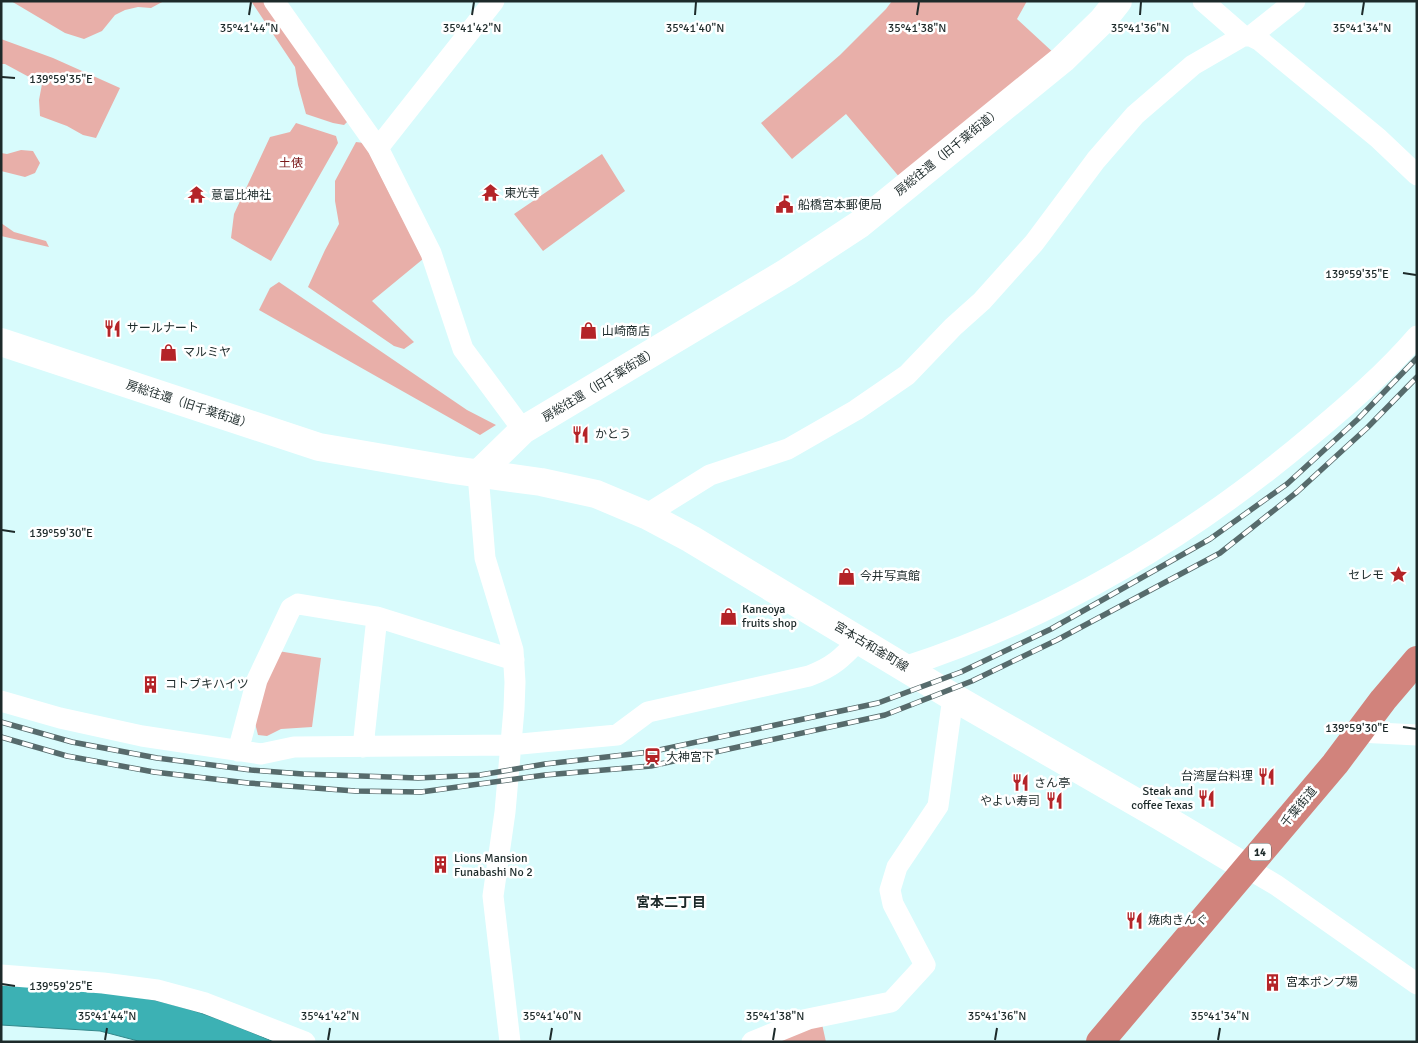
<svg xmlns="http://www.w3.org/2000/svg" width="1418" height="1043" viewBox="0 0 1418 1043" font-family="Signika,'Noto Sans JP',sans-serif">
<rect width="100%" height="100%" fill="#d8fbfc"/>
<path fill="#e8afa9" d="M 11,1 L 164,1 L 151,8 L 138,7 L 125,10 L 115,15 L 102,31 L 84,39 L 65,33 Z
M 251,1 L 266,1 L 349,120 L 344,125 L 333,123 L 306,114 L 298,85 L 295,67 Z
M 892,1 L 1027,1 L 1017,19 L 1056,55 L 901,179 L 846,114 L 792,159 L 761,123 L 840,55 L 886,9 Z
M 1,39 L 53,58 L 120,88 L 96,138 L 83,135 L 67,126 L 40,116 L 39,100 L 42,84 L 5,64 L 1,64 Z
M 296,123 L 336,136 L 338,143 L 271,261 L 231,238 L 234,214 L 270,137 L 290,132 Z
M 356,142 L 364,143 L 423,259 L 372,301 L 414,342 L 404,349 L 394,346 L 308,287 L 325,250 L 339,224 L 335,201 L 335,181 Z
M 21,150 L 33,151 L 40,163 L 35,173 L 25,177 L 1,171 L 1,153 L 7,154 Z
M 602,154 L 625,191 L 543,251 L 514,214 Z
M 1,223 L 14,232 L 46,241 L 49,247 L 1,236 Z
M 279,282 L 467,410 L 496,425 L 480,435 L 259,310 L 270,288 Z
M 278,651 L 321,658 L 312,727 L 281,729 L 267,736 L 258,735 L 255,723 L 266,683 Z
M 822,1024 L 826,1042 L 777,1042 Z"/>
<path fill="#3cb1b4" stroke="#33888b" d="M 1,984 C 52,988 104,989 154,1000 C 196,1009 235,1025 274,1042 L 142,1042 L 100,1031 L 1,1025 Z"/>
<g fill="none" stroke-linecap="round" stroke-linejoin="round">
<path stroke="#fff" stroke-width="21" d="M 274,1 L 378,148 L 431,253 L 463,349 L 523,430
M 1203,1 L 1243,36
M 1251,36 L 1295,1
M 378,148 L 494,1
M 478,474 L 485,558 L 513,650 L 515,682 L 514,709 L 505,812 L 493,896 L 510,1042
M 646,515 L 710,475 L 788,449 L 856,410 L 907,375 L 953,327 L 982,301 L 1034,243 L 1096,160 L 1135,115 L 1193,65 L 1243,36 L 1251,36 L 1259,40 L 1378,138 L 1417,175
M 904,667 C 1056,618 1191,537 1312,435 C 1349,404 1385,373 1417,336
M 1,701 L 60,718 L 142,736 L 261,754 L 294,747 L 510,745 L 617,735 L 648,712 L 809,676 C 833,667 842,658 859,640
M 1359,732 L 1417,735
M 363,747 L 377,617
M 238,751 L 257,680 L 291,608 L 298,604 L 377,617 L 514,660
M 1247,868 L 1276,885 L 1417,984
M 1,975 L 103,983 L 157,990 L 205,1003 L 305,1042
M 752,1042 L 808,1019 L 891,1002 L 925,965 L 893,904 L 890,890 L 897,867 L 938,806 L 953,697"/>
<path stroke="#fff" stroke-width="28" d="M 1,342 L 319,447 L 453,470 L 541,482 L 596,494 L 646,515 L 691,539 L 953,697 L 1160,816 L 1247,868
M 478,474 L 523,430 L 787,272 L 860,224 L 1063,59 L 1103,20 L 1118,1"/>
<path stroke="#d1837c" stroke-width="28" d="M 1100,1042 L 1335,764 L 1383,700 L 1417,660"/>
<defs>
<path id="rail" d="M 1,722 L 72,742 L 157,758 L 251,770 L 303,774 L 418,778 L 480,775 L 545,764 L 650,752 L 878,703 L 961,672 L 1051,629 L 1210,539 L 1287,484 L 1358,419 L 1417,358
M 1,737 L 67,756 L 154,772 L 248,783 L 355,791 L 421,792 L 545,775 L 651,766 L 885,715 L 972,681 L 1057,640 L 1220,553 L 1297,492 L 1367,428 L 1417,377"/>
</defs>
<use href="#rail" stroke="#576b6c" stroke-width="5.5"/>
<use href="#rail" stroke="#fff" stroke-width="4" stroke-dasharray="11" stroke-linecap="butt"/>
</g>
<path fill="none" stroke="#1d2a2a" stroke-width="2" d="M 249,15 L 251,2M 472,15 L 474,2M 695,15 L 696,2M 917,15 L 919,2M 1140,15 L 1141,2M 1362,15 L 1364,2M 2,77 L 15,78M 1403,273 L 1416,275M 2,530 L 15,532M 1403,727 L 1416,729M 2,984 L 15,986M 105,1040 L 107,1028M 328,1040 L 330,1028M 550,1040 L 552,1028M 773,1040 L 775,1028M 995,1040 L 997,1028M 1218,1040 L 1220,1028"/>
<defs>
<symbol id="temple-bare" viewBox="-9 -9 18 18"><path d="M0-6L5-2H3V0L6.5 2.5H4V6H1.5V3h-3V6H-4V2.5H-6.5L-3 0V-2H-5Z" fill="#b42428" stroke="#fff" stroke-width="2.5" paint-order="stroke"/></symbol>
<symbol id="civic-bare" viewBox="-9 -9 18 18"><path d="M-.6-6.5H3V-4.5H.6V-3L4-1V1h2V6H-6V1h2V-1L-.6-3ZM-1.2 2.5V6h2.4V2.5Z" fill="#b42428" stroke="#fff" stroke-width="2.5" paint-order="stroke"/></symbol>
<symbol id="restaurant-bare" viewBox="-9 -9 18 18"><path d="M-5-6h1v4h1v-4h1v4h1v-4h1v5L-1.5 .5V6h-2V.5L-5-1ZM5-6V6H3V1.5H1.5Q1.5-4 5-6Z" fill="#b42428" stroke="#fff" stroke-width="2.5" paint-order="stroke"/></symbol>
<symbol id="shop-bare" viewBox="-9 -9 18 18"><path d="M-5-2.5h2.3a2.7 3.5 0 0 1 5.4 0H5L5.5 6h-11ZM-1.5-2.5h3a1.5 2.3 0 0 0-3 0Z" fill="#b42428" stroke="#fff" stroke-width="2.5" paint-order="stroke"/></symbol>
<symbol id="sight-bare" viewBox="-9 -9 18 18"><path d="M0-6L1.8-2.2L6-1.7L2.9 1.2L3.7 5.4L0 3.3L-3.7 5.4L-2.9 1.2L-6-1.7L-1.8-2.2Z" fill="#b42428" stroke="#fff" stroke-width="2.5" paint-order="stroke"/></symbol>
<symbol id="building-bare" viewBox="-9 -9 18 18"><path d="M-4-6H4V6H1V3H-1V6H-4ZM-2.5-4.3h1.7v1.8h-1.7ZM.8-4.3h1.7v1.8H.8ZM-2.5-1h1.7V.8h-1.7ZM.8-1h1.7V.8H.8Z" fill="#b42428" stroke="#fff" stroke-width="2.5" paint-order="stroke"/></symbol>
<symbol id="station-bare" viewBox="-9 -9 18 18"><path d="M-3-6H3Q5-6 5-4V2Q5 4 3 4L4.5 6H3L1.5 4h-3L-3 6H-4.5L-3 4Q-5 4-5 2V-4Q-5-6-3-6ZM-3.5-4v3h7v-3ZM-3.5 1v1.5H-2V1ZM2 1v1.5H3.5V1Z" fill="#b42428" stroke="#fff" stroke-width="2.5" paint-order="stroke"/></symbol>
</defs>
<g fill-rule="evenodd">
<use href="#temple-bare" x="478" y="180" width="25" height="25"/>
<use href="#temple-bare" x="184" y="182" width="25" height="25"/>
<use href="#civic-bare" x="772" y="192" width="25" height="25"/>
<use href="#restaurant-bare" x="100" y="316" width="25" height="25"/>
<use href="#shop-bare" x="576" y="318" width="25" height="25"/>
<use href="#shop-bare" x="156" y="340" width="25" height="25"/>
<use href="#restaurant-bare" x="568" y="422" width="25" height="25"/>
<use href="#sight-bare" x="1386" y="562" width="25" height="25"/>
<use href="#shop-bare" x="834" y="564" width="25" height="25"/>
<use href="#shop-bare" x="716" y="604" width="25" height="25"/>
<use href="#building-bare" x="138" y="672" width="25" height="25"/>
<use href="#station-bare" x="640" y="744" width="25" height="25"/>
<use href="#restaurant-bare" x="1254" y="764" width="25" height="25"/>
<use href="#restaurant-bare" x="1008" y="770" width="25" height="25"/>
<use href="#restaurant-bare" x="1194" y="786" width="25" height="25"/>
<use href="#restaurant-bare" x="1042" y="788" width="25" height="25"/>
<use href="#building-bare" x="428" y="852" width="25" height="25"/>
<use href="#restaurant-bare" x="1122" y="908" width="25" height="25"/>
<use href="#building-bare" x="1260" y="970" width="25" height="25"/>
</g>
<g text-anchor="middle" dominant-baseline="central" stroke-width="5" stroke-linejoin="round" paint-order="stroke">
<rect fill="#fff" stroke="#616a6a" stroke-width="1" x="1249" y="843.5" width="22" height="17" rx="4"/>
<g font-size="11" font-weight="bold" fill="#1d2a2a">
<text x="1260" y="852">14</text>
</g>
<g font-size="12" fill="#1d2a2a" stroke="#fff">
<text transform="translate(948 152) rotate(-39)">房総往還（旧千葉街道）</text>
<text transform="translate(600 385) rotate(-31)">房総往還（旧千葉街道）</text>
<text transform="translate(189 405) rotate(18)">房総往還（旧千葉街道）</text>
<text transform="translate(871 647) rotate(31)">宮本古和釜町線</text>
<text transform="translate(1299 807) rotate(-50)">千葉街道</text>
</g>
<g font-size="12" fill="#7a191b" stroke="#fff">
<text x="291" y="163">土俵</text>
</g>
<g font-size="12" fill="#1d2a2a" stroke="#fff" text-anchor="start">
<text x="504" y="193">東光寺</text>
<text x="211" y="195">意富比神社</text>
<text x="798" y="205">船橋宮本郵便局</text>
<text x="127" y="328">サールナート</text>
<text x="602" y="331">山崎商店</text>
<text x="183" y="352">マルミヤ</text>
<text x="595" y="434">かとう</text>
<text x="1384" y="575" text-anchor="end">セレモ</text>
<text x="860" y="576">今井写真館</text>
<text x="742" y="609">Kaneoya<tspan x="742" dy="14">fruits shop</tspan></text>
<text x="165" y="684">コトブキハイツ</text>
<text x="666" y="757">大神宮下</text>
<text x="1253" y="776" text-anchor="end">台湾屋台料理</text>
<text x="1034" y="783">さん亭</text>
<text x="1193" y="791" text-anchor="end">Steak and<tspan x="1193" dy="14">coffee Texas</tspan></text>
<text x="1040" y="801" text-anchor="end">やよい寿司</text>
<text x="454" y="858">Lions Mansion<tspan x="454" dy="14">Funabashi No 2</tspan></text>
<text x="1148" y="920">焼肉きんぐ</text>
<text x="1286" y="982">宮本ポンプ場</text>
</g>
<g font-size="14" font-weight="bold" fill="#1d2a2a" stroke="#fff">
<text x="671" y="902">宮本二丁目</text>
</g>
</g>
<g font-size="12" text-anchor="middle" fill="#1d2a2a" stroke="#fff" stroke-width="5" stroke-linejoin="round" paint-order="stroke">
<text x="249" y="32">35°41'44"N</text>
<text x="472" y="32">35°41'42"N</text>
<text x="695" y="32">35°41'40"N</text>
<text x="917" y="32">35°41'38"N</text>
<text x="1140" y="32">35°41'36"N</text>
<text x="1362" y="32">35°41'34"N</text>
<text x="61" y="83">139°59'35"E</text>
<text x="1357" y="278">139°59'35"E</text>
<text x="61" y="537">139°59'30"E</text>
<text x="1357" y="732">139°59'30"E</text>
<text x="61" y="990">139°59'25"E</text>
<text x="107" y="1020">35°41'44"N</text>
<text x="330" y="1020">35°41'42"N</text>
<text x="552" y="1020">35°41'40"N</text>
<text x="775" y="1020">35°41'38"N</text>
<text x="997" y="1020">35°41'36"N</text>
<text x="1220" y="1020">35°41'34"N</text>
</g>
<rect width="1418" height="1043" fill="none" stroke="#1d2a2a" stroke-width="5"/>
</svg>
